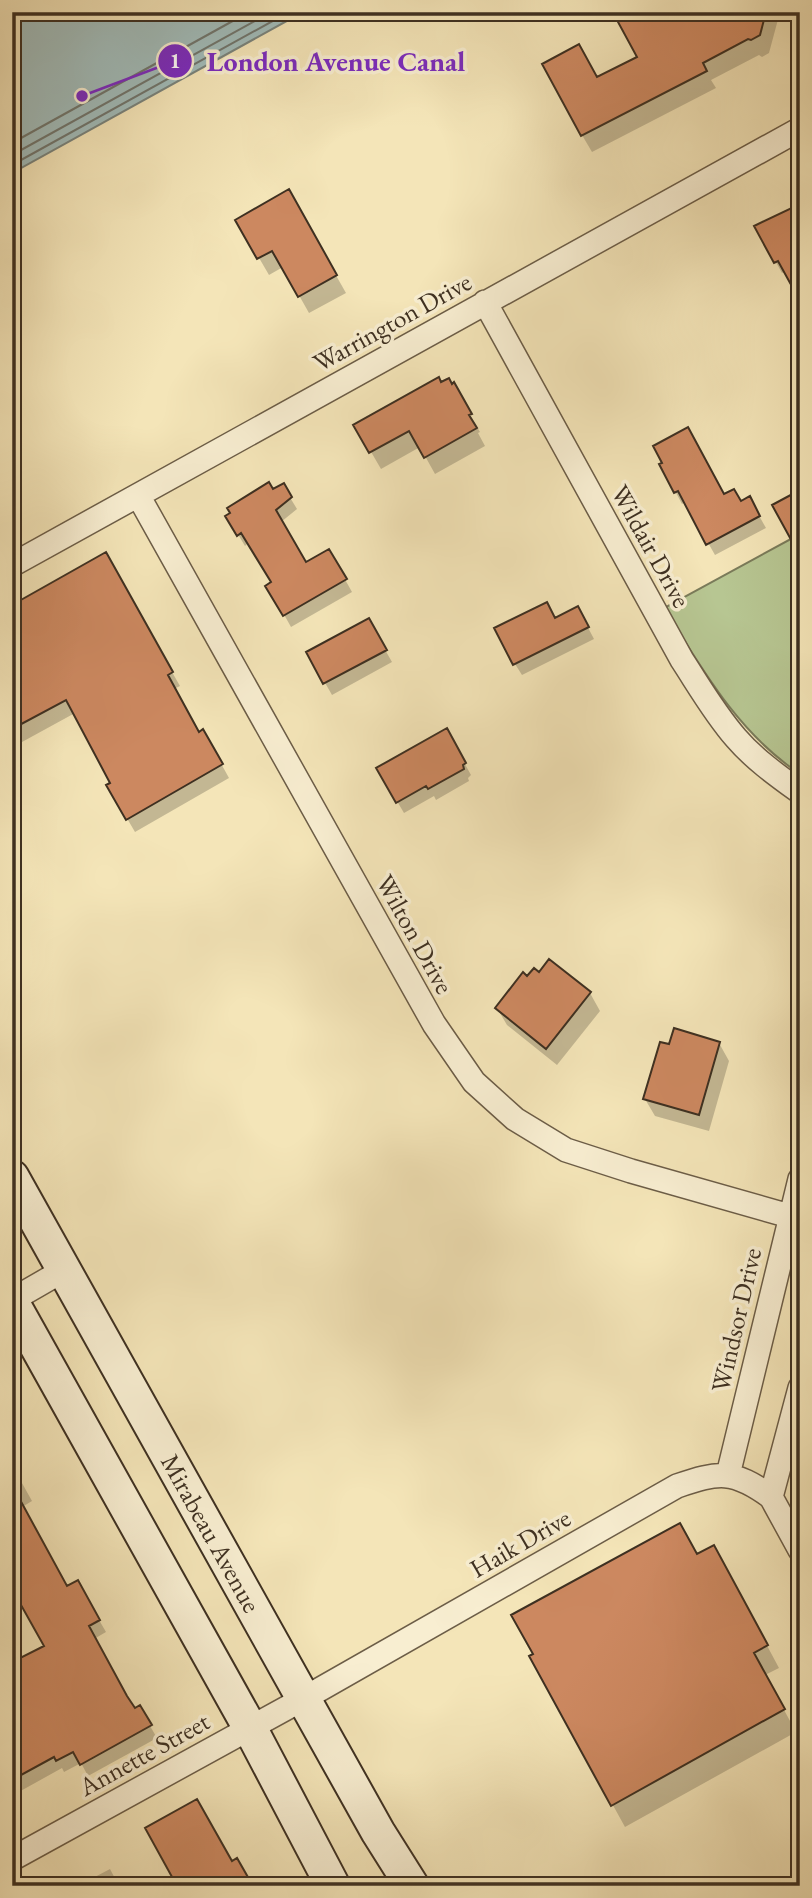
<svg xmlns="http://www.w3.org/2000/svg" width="812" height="1898" viewBox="0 0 812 1898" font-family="'EB Garamond',serif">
<rect width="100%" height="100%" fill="#f4e5b8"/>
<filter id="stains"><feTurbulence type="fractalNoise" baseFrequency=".00286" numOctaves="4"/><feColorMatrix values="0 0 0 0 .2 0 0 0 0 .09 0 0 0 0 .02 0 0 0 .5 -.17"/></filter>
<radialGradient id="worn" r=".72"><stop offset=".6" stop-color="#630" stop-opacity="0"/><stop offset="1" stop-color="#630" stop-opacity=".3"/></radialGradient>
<path fill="#b7c692" stroke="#7a7b5a" stroke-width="2" d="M 800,534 L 800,774 C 738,733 702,669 664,608 Z"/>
<path fill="#a1bcba" stroke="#79847d" stroke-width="2" d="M 25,12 L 303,12 L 12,173 L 12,19 Z"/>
<path fill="#0003" d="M 641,12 L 780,12 L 769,53 L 762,57 L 759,55 L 711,80 L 716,88 L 592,152 L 582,135 L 597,79 L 640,58 Z
M 789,12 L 800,12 L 800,32 L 799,31 Z
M 288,191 L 346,293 L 309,313 L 283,267 L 269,275 L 237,220 Z
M 756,227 L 786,271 L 782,273 Z
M 449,380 L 480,432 L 478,433 L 485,446 L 435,474 L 420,447 L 381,469 L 356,426 Z
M 661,465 L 723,497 L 741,503 L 749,498 L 766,528 L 715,555 L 685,502 L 682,504 Z
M 283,486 L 297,509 L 281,522 L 306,564 L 329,551 L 352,592 L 291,627 L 268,586 L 273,583 L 248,543 L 245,546 L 227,516 Z
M 105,555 L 180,686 L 174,689 L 198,734 L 203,731 L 229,778 L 135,832 L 108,786 L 112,783 L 75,713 L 22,742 L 12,725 Z
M 555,619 L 584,620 L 594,639 L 522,675 L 515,664 Z
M 368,620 L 392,662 L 332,695 L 308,653 Z
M 446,730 L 471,775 L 468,778 L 469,781 L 436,800 L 434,796 L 404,813 L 378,769 Z
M 528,978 L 590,993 L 600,1011 L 557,1065 L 507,1025 L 497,1008 Z
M 719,1043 L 729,1061 L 709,1131 L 655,1116 L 645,1099 L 670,1047 Z
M 12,1465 L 32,1501 L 22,1507 L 66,1588 L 77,1582 L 106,1632 L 94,1639 L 135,1710 L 139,1707 L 157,1738 L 88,1776 L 81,1763 L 64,1772 L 62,1768 L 17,1793 L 12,1785 L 12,1664 L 46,1646 L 23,1605 L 18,1608 L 12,1598 Z
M 697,1556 L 726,1569 L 779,1668 L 765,1675 L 796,1732 L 625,1827 L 531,1657 Z
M 237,1860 L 251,1886 L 154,1886 L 174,1875 Z
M 110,1869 L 119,1886 L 95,1886 L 91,1879 Z"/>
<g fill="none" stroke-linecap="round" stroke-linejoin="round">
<path stroke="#70766e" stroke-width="2" d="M 12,143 L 249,12
M 12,155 L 271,12
M 12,165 L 289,12"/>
</g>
<path fill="#cc8860" stroke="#3e3021" stroke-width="2" d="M 637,12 L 766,12 L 760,35 L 751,40 L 748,39 L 703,63 L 707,71 L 581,136 L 542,64 L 579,44 L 597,77 L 637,57 L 618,22 Z
M 289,189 L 337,275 L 298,297 L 272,251 L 257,259 L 235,220 Z
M 800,204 L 800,301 L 778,261 L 774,263 L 754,226 Z
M 439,377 L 441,382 L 449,378 L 452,384 L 454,382 L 472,414 L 469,415 L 477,428 L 424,458 L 409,431 L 369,453 L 353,425 Z
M 688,427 L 724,494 L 734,489 L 741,501 L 750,496 L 760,516 L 706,545 L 678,491 L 674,493 L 659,464 L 662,463 L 653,446 Z
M 269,482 L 273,489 L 284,483 L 292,497 L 276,510 L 306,562 L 329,549 L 347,579 L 283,616 L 265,586 L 271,582 L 241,533 L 237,536 L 225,516 L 230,513 L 227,508 Z
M 800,490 L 800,556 L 772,505 Z
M 106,552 L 173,672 L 168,675 L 199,732 L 203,729 L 223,764 L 126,820 L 106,785 L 110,783 L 66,700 L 12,729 L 12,605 Z
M 547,602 L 555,618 L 578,606 L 589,627 L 513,665 L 494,628 Z
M 369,618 L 387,650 L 323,684 L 306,652 Z
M 447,728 L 466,763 L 463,765 L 464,769 L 428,789 L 426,786 L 396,803 L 376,768 Z
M 549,959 L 591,992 L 546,1049 L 495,1008 L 523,972 L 527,976 L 534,968 L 539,972 Z
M 674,1028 L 720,1042 L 699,1115 L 643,1099 L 660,1042 L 669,1044 Z
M 12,1485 L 67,1586 L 78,1580 L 100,1620 L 89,1626 L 127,1696 L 135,1708 L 140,1705 L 152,1725 L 80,1765 L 73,1752 L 56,1761 L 54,1757 L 12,1780 L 12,1662 L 44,1646 L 12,1589 Z
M 680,1523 L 697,1554 L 714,1545 L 768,1645 L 754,1653 L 785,1709 L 611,1806 L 529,1656 L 533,1654 L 511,1615 Z
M 197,1799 L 232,1861 L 237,1858 L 249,1879 L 243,1881 L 246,1886 L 177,1886 L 145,1828 Z"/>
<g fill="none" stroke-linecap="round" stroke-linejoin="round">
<defs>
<path id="street" d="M 485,302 L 682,660 C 699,686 715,714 736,738 C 754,759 778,776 800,792
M 139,497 L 434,1024 L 474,1082 L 515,1119 L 566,1150 L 631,1171 L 800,1219
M 12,565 L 800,129
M 12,1300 L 64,1270
M 800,1388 L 771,1497 L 800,1550
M 728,1475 L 800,1179
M 12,1859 L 303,1699 L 677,1486 C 718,1472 733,1469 771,1497"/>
<g id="secondary">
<path id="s1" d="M 12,1177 L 378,1832 L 412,1886"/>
<path d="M 12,1302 L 250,1728 L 333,1886"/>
</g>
</defs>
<use href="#street" stroke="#6c5d47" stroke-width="26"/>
<use href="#secondary" stroke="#3e3021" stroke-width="37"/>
<use href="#street" stroke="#f8eed1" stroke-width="23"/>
<use href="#secondary" stroke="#f8eed1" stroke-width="33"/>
</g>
<g text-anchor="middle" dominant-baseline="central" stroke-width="7" stroke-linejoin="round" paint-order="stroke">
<g font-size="26" fill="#3e3021" stroke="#f8eed1">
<text transform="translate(392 322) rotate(-29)">Warrington Drive</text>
<text transform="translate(651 546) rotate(61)">Wildair Drive</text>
<text transform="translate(415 934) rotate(61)">Wilton Drive</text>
<text transform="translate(736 1320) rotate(-77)">Windsor Drive</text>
<text stroke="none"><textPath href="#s1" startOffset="408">Mirabeau Avenue</textPath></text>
<text transform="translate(520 1543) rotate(-30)">Haik Drive</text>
<text transform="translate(144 1754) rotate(-29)">Annette Street</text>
</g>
</g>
<path fill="none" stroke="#7b2cbf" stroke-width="2.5" d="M82 96L175 61"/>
<g fill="#7b2cbf" stroke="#f8eed1" stroke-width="2.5">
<circle cx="82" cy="96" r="7"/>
<circle cx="175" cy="61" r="18"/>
</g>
<g font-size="21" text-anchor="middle" font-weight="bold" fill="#fff">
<text x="175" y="68">1</text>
</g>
<g font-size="28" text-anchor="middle" font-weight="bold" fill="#7b2cbf" stroke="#f8eed1" stroke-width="7" stroke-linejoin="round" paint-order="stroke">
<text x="336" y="71">London Avenue Canal</text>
</g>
<rect width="812" height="1898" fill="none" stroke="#f4e5b8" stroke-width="42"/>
<rect x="14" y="14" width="784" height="1870" fill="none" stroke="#3e3021" stroke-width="3.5"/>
<rect x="21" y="21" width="770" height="1856" fill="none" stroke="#3e3021" stroke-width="2"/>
<rect width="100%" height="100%" filter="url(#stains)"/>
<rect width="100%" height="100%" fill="url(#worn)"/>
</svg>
